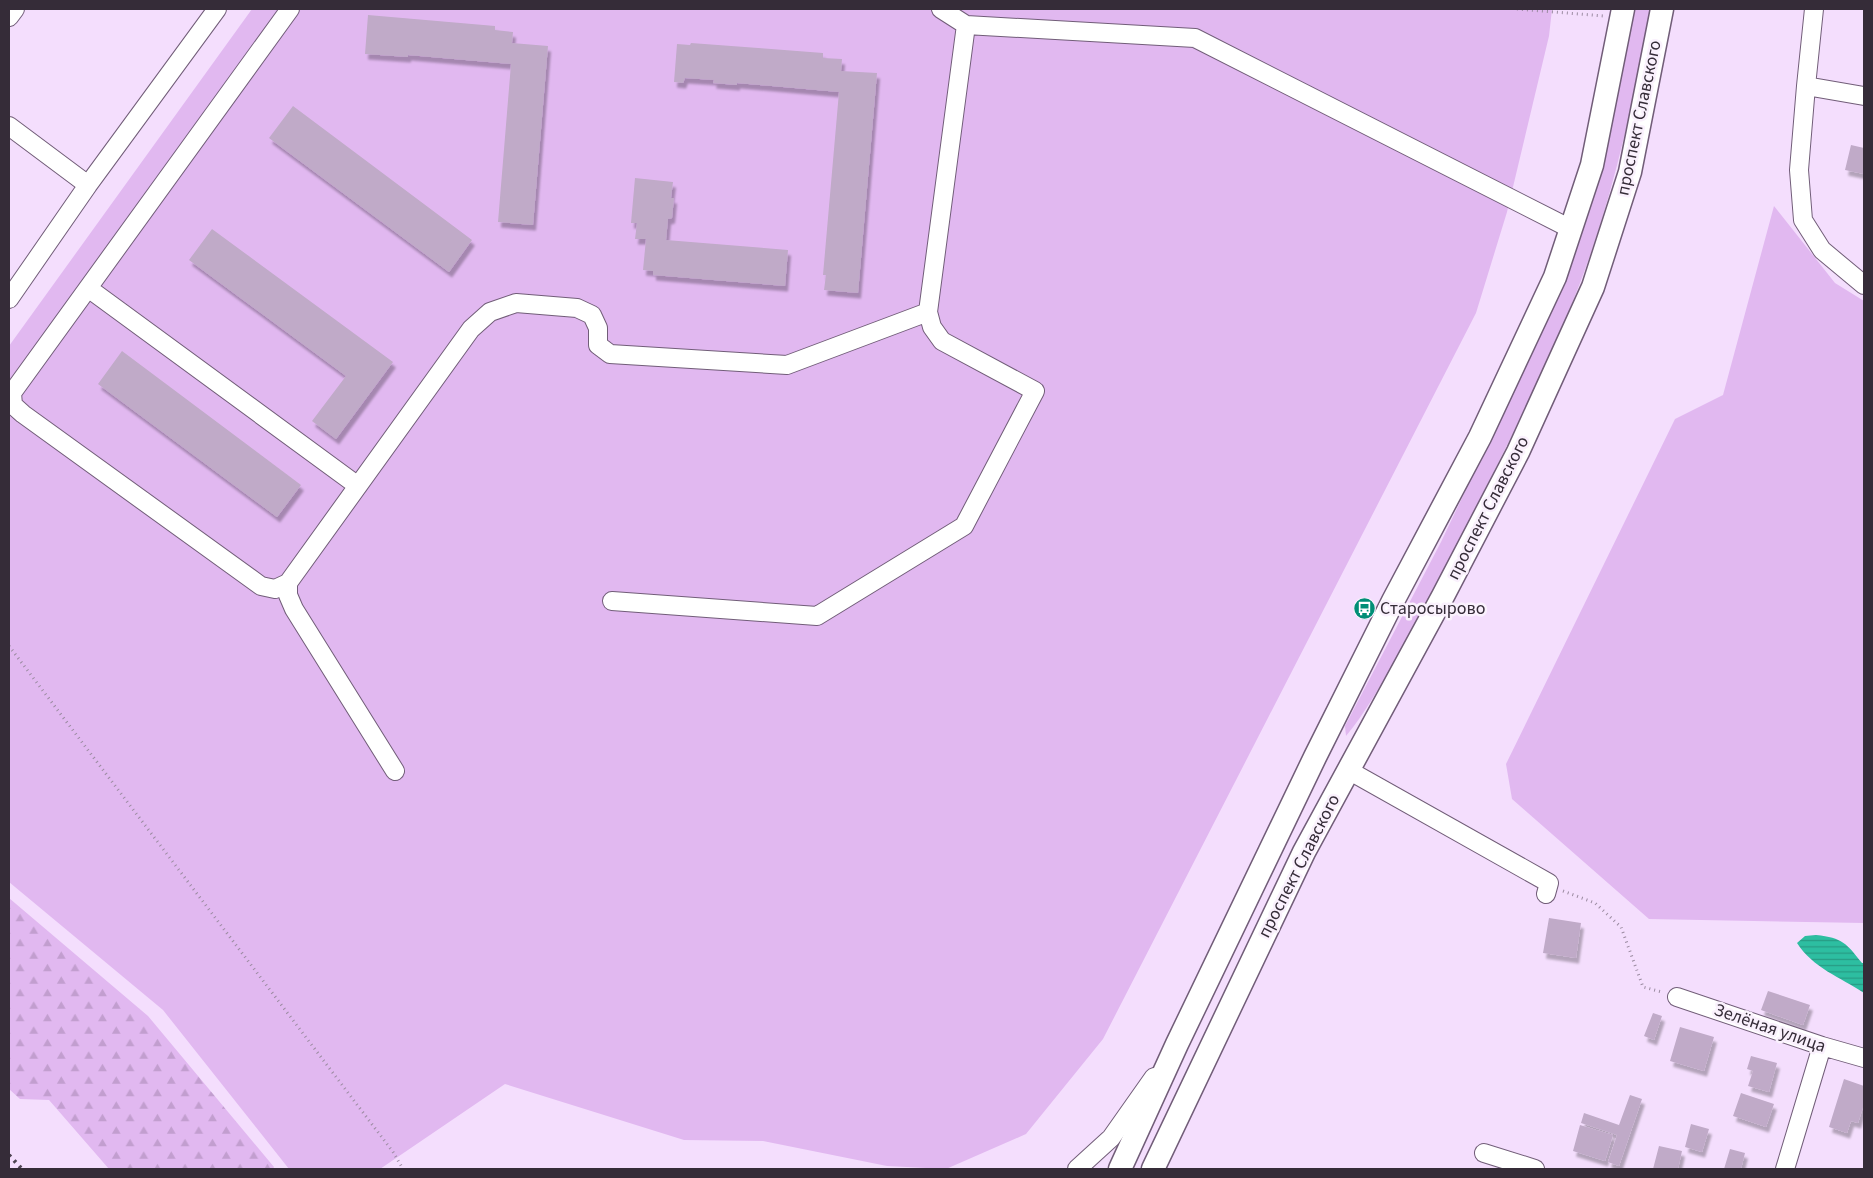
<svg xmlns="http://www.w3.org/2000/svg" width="1873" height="1178" viewBox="0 0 1873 1178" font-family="'Source Sans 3',sans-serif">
<defs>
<pattern id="forest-firs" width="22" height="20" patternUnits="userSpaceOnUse" patternTransform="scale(1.25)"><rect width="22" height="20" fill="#e1b8f0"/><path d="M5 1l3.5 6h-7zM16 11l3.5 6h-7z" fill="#c29ecf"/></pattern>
<pattern id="water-rules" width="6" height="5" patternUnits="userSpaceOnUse" patternTransform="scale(1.25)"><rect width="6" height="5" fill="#2dbea1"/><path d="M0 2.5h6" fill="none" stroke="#279b84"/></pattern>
<filter id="shadow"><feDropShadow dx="3" dy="5.5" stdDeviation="1" flood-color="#0004"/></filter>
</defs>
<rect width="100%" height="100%" fill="#f4defd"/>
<path fill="#e1b8f0" d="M 252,9 L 1552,9 L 1549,36 L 1507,212 L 1476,313 L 1103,1039 L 1026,1134 L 946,1169 L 887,1166 L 763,1141 L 684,1140 L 505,1084 L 380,1169 L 289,1169 L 163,1010 L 9,882 L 9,346 Z
M 1631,9 L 1651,9 C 1633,102 1614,194 1580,283 C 1546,372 1501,457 1458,543 C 1437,584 1415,626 1392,666 C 1377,691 1365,713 1346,736 L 1345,726 L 1441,542 L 1531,353 Z
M 1774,206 L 1835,283 L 1864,301 L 1864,923 L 1649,919 L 1512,799 L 1506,764 L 1675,419 L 1723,395 Z"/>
<path fill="url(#forest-firs)" d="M 9,898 L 148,1016 L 274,1167 L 273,1169 L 109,1169 L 49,1100 L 20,1099 L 9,1089 Z"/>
<path fill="url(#water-rules)" d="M 1816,935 C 1843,938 1846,943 1862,963 L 1864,963 L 1864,993 C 1840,977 1813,968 1797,943 L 1805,936 Z"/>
<path fill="#c0aac8" filter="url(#shadow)" d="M 368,15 L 495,26 L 495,30 L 513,32 L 512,43 L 548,46 L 533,225 L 498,222 L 511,64 L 408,55 L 408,57 L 365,54 Z
M 691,43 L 823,53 L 823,58 L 842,59 L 841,71 L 877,73 L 858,293 L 824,290 L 826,275 L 823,275 L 839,92 L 737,83 L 737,85 L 713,83 L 714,80 L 685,78 L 683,83 L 674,82 L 677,44 L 690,45 Z
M 293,106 L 472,240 L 449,272 L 269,138 Z
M 1851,145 L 1864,148 L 1864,174 L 1845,170 Z
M 635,178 L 673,182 L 671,198 L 674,198 L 672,218 L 668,219 L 666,240 L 788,250 L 785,286 L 653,275 L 653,271 L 643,270 L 646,239 L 635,239 L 637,223 L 631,223 Z
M 212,229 L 393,362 L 336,439 L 312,421 L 346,376 L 189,260 Z
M 122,351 L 301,485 L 277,517 L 98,384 Z
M 1549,918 L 1581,923 L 1576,958 L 1543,953 Z
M 1768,991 L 1810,1005 L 1803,1025 L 1761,1010 Z
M 1653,1013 L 1662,1016 L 1654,1040 L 1644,1036 Z
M 1680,1027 L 1714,1037 L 1704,1071 L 1670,1061 Z
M 1751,1056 L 1777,1063 L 1769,1092 L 1748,1086 L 1753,1071 L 1747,1069 Z
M 1844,1079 L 1864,1086 L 1864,1104 L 1858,1123 L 1851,1121 L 1847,1133 L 1829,1127 Z
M 1741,1093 L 1774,1104 L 1766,1127 L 1733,1116 Z
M 1630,1095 L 1642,1099 L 1619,1166 L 1608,1162 L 1617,1135 L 1581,1123 L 1584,1113 L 1619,1125 Z
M 1691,1124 L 1709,1129 L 1702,1152 L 1685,1147 Z
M 1580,1125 L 1613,1135 L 1605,1161 L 1573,1151 Z
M 1659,1146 L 1682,1151 L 1678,1169 L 1653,1169 Z
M 1730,1149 L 1745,1153 L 1741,1169 L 1724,1169 Z"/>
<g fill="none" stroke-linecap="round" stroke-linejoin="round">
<defs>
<path id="minor" d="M 290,9 L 12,393 L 13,405 L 23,414 L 261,586 L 275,589 L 288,583 L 471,329 L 490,312 L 516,303 L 577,308 L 592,315 L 598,328 L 598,345 L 610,354 L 787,365 L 928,312 L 966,25
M 941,9 L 966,25 L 1195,38 L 1571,229
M 1814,9 L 1806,86 L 1864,96
M 9,17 L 15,9
M 1806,86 L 1799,170 L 1803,220 L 1822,250 L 1864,285
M 9,126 L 88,185
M 88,288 L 358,486
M 9,299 L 88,185 L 217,9
M 288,583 L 288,595 L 294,609 L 395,771
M 612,601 L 817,616 L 964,526 L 1035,391 L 942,341 L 932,327 L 928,312
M 1348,770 L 1549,883 L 1546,894
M 1677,997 L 1822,1046 L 1864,1058
M 1484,1153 L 1535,1169
M 1077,1169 L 1111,1138 L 1154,1077
M 1785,1169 L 1822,1046"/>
<path id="major" d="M 1120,1169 L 1177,1044 L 1315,757 L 1393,601 L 1480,437 L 1555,277 L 1592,165 L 1623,9
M 1153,1169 L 1304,852 L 1443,596 L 1518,452 L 1593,287 L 1630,172 L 1662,9"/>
</defs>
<use href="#minor" stroke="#715d78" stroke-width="20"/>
<use href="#major" stroke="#715d78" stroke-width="25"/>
<path stroke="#9b8ba1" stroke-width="3" stroke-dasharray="1 4" stroke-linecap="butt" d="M 1517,9 L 1604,16
M 9,646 L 393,1152 L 403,1169
M 1563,891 L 1595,903 L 1621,927 L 1643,987 L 1662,992"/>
<use href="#minor" stroke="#fff" stroke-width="18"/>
<use href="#major" stroke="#fff" stroke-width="22"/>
<path stroke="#4f4453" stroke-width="4" stroke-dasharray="2.5 5" stroke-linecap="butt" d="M 9,1155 L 22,1169"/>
</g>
<defs>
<symbol id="bus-disc" viewBox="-11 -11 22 22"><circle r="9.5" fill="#018e76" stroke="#faf1fd"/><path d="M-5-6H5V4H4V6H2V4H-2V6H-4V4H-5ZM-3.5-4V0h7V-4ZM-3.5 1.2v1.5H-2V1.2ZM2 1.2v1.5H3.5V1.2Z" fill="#fff"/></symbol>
</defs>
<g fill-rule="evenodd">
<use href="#bus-disc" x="1352" y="596" width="25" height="25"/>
</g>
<g text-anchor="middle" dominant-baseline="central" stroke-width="5" stroke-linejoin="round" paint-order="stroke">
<g font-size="18" fill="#352c38" stroke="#faf1fd">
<text transform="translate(1639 118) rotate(-78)">проспект Славского</text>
<text transform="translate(1488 508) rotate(-63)">проспект Славского</text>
<text transform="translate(1299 866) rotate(-63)">проспект Славского</text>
<text transform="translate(1770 1028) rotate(19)">Зелёная улица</text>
</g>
<g font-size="18" fill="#352c38" stroke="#faf1fd" text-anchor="start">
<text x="1380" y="608">Старосырово</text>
</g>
</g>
<rect width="1873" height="1178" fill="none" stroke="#352c38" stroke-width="20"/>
</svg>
